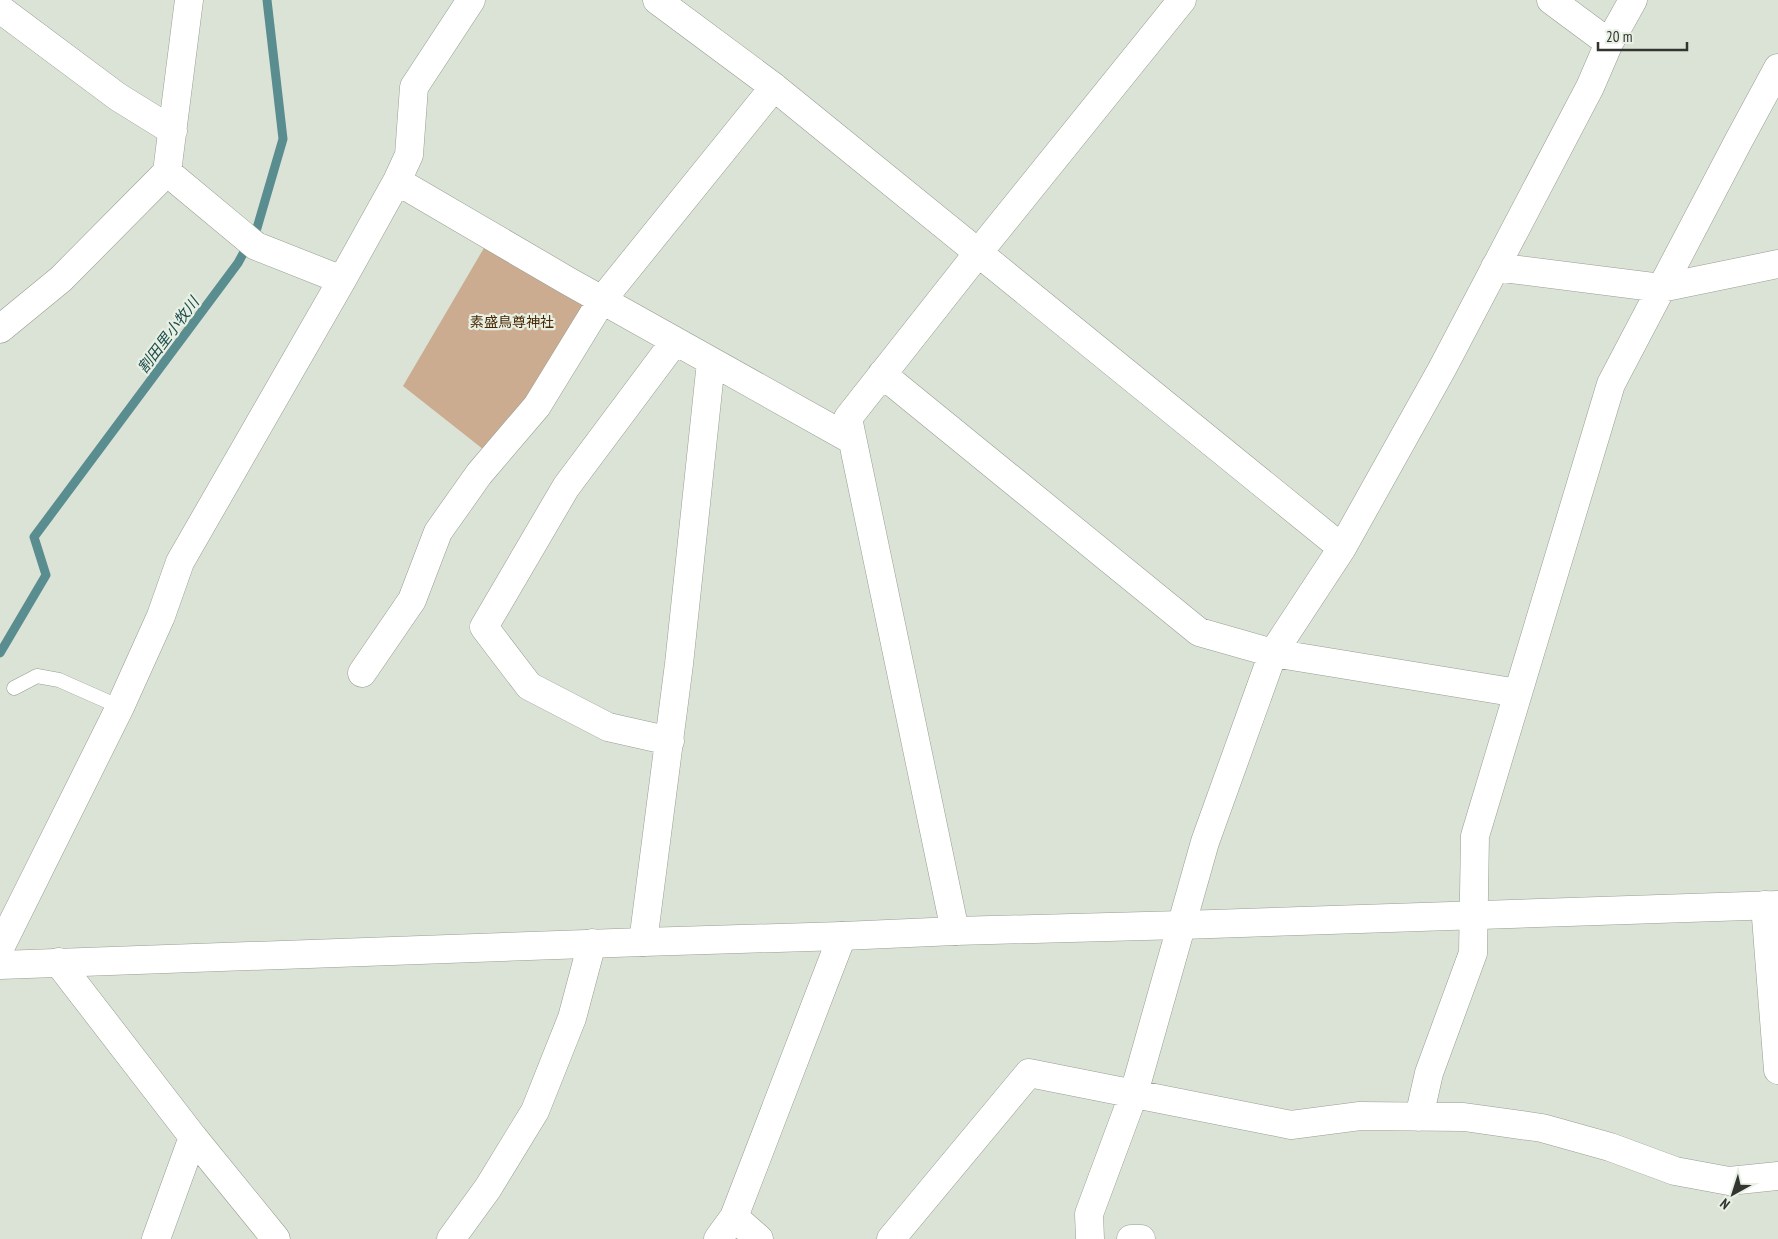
<svg xmlns="http://www.w3.org/2000/svg" width="1778" height="1239" viewBox="0 0 1778 1239" font-family="'PT Sans Narrow','Noto Sans JP',sans-serif">
<rect width="100%" height="100%" fill="#dbe3d6"/>
<path fill="#cbac91" d="M 491,236 L 602,300 L 493,457 L 403,386 Z"/>
<g fill="none" stroke-linecap="round" stroke-linejoin="round">
<path stroke="#598d8f" stroke-width="9" d="M 0,653 L 46,575 L 34,537 L 238,263 L 257,228 L 283,139 L 267,0"/>
<defs>
<path id="service" d="M 14,688 L 37,676 L 59,680 L 120,707"/>
<path id="minor" d="M 657,0 L 774,87 L 1342,548
M 1551,0 L 1609,43
M 0,9 L 118,97 L 173,131
M 167,172 L 256,246 L 342,280
M 397,181 L 568,281 L 852,440
M 1495,267 L 1661,288 L 1778,264
M 0,329 L 61,279 L 167,172 L 189,0
M 882,374 L 1199,632 L 1273,653 L 1518,693
M 362,673 L 412,600 L 438,532 L 479,474 L 537,406 L 602,300 L 774,87
M 670,741 L 608,727 L 529,686 L 484,627 L 566,487 L 675,341
M 1765,905 L 1778,1070
M 955,931 L 848,418 L 978,253 L 1182,0
M 643,942 L 679,664 L 711,362
M 0,948 L 120,707 L 161,616 L 180,562 L 342,280 L 397,181 L 409,155 L 414,87 L 471,0
M 58,962 L 193,1137 L 276,1239
M 1419,1117 L 1429,1073 L 1473,953 L 1475,836 L 1611,384 L 1739,140 L 1778,68
M 734,1217 L 759,1239
M 156,1239 L 193,1137
M 451,1239 L 488,1188 L 535,1111 L 572,1018 L 592,943
M 718,1239 L 734,1217 L 842,936
M 891,1239 L 1029,1073 L 1291,1125 L 1360,1116 L 1464,1117 L 1542,1128 L 1610,1147 L 1675,1171 L 1729,1181 L 1778,1176
M 1090,1239 L 1089,1214 L 1134,1093 L 1205,842 L 1273,653 L 1342,548 L 1442,369 L 1590,87 L 1609,43 L 1633,0
M 1131,1239 L 1141,1239"/>
<path id="tertiary" d="M 0,965 L 643,942 L 842,936 L 955,931 L 1182,925 L 1778,905"/>
</defs>
<use href="#service" stroke="#979e92" stroke-width="15"/>
<use href="#minor" stroke="#979e92" stroke-width="29"/>
<use href="#tertiary" stroke="#979e92" stroke-width="29"/>
<use href="#service" stroke="#fff" stroke-width="14"/>
<use href="#minor" stroke="#fff" stroke-width="28"/>
<use href="#tertiary" stroke="#fff" stroke-width="28"/>
</g>
<g text-anchor="middle" dominant-baseline="central" stroke-width="4.5" stroke-linejoin="round" paint-order="stroke">
<g font-size="14" fill="#482703" stroke="#e8f0e3">
<text x="512" y="322">素盛鳥尊神社</text>
</g>
<g font-size="15" font-style="italic" fill="#1c4c4e" stroke="#e8f0e3">
<text transform="translate(168 335) rotate(-53)">割田里小牧川</text>
</g>
</g>
<g transform="translate(1733 1194) rotate(219)" stroke="#e8f0e3" stroke-width="4" paint-order="stroke">
<path d="M0-4L9 19L0 12L-9 19Z" fill="#31342f"/>
<text y="-8" font-size="14" font-weight="bold" text-anchor="middle" fill="#31342f">N</text>
</g>
<path d="M1598 42v8h89v-8" fill="none" stroke="#31342f" stroke-width="2.5"/>
<text x="1606" y="42" font-size="15" fill="#31342f" stroke="#e8f0e3" stroke-width="4" paint-order="stroke">20 m</text>
</svg>
